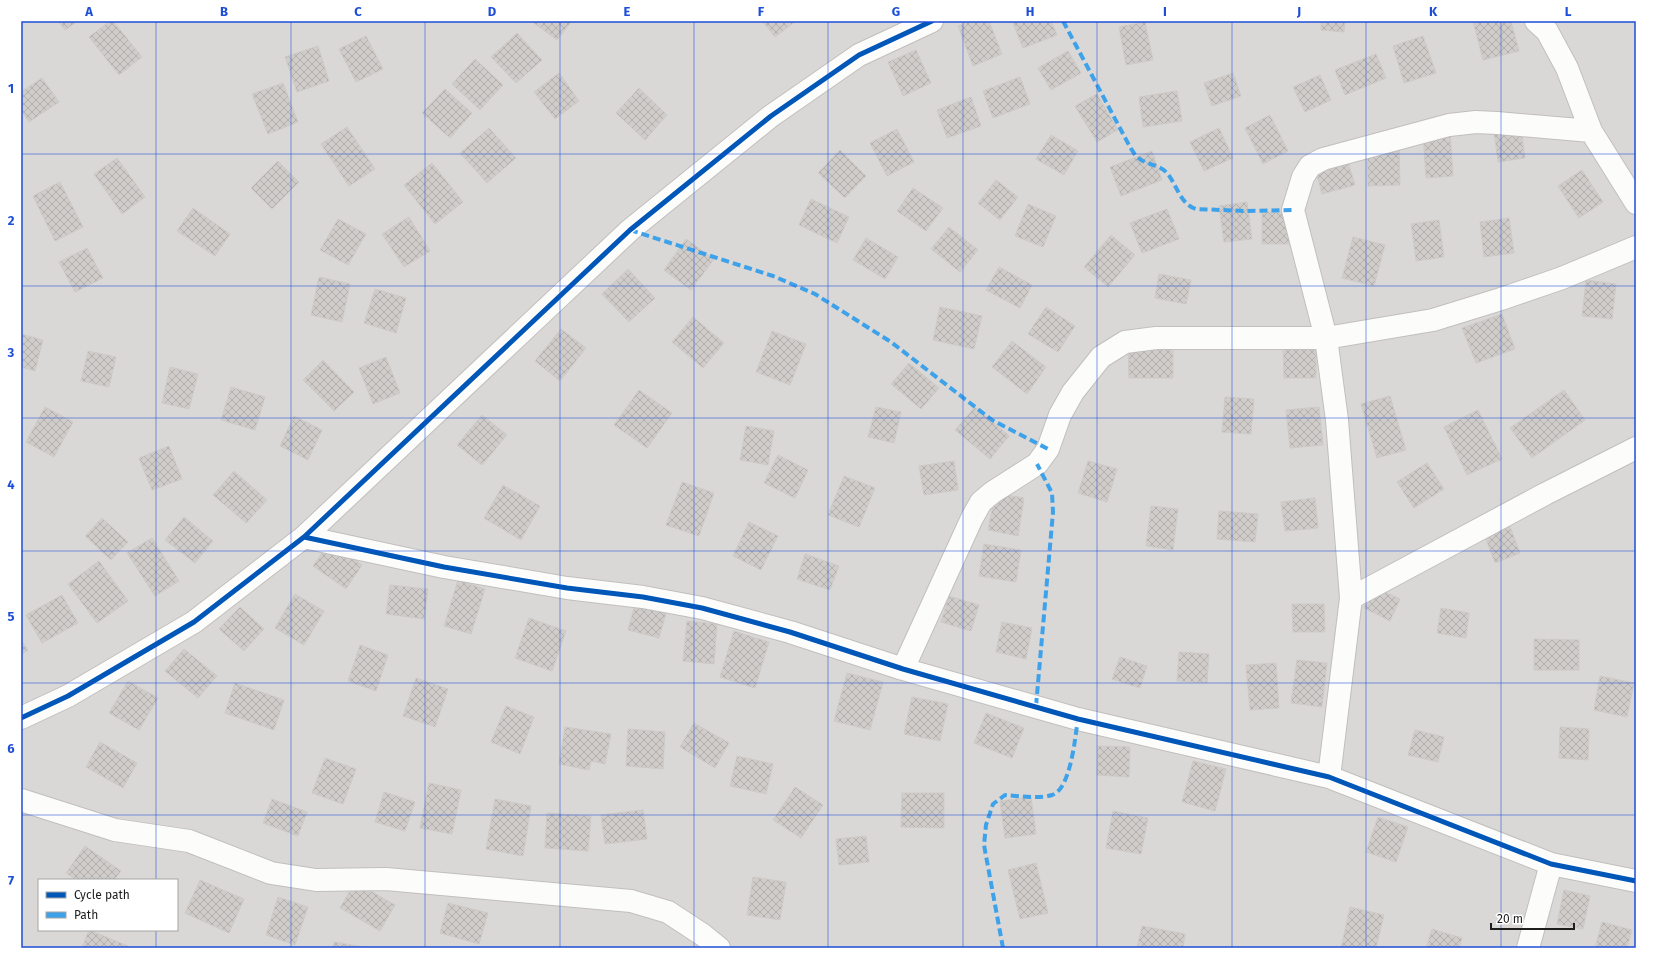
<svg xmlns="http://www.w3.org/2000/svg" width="1657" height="969" viewBox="0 0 1657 969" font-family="'Fira Sans',sans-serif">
<defs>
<pattern id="building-cross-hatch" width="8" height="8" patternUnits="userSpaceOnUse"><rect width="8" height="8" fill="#d0ccca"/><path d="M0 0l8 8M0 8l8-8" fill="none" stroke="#b2afad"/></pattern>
</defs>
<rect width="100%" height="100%" fill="#ebe8e5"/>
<path fill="#dad8d7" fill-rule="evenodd" d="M 21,21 L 1636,21 L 1636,948 L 21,948 ZM 39,880 L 177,880 L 177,930 L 39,930 Z"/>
<path fill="url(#building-cross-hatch)" stroke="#cecac7" d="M 58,21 L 78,21 L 65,30 Z
M 110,21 L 113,21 L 142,57 L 119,75 L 89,37 Z
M 531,21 L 572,21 L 557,40 Z
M 762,21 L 796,21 L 775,37 Z
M 971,21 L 989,21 L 1002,54 L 973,66 L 958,26 Z
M 1019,21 L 1051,21 L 1057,35 L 1023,48 L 1013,23 Z
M 1321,21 L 1345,21 L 1344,32 L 1321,30 Z
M 1473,21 L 1511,21 L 1519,51 L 1483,60 Z
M 1145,22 L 1153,60 L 1126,65 L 1119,27 Z
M 517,33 L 542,60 L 516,83 L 491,57 Z
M 366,36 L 383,69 L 356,82 L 339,49 Z
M 1423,36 L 1436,73 L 1404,83 L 1393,46 Z
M 318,46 L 329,81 L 297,92 L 285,57 Z
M 916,50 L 931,83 L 903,96 L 888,62 Z
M 1068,51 L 1081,73 L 1051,90 L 1038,68 Z
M 1376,54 L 1386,78 L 1345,95 L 1335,70 Z
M 475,59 L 503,85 L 480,110 L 452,84 Z
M 559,73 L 579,101 L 555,119 L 534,92 Z
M 1233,73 L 1241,96 L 1212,106 L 1204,83 Z
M 1320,75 L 1331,100 L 1305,112 L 1293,87 Z
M 1020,77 L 1030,104 L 993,118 L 983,91 Z
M 42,78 L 59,102 L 29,122 L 21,110 L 21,92 Z
M 283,83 L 298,122 L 268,134 L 252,94 Z
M 639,88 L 667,115 L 645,140 L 616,113 Z
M 445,89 L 472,113 L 450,138 L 422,113 Z
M 1177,91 L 1182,121 L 1143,127 L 1139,97 Z
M 1097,94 L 1118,130 L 1097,142 L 1075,106 Z
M 971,97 L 981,126 L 947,138 L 937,110 Z
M 1270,115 L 1288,151 L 1263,164 L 1245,128 Z
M 347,127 L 375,169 L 349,186 L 321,144 Z
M 489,128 L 516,158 L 487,183 L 460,153 Z
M 1219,128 L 1233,158 L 1204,171 L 1190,142 Z
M 1521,128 L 1525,158 L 1498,162 L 1494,131 Z
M 897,129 L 914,162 L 887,176 L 870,143 Z
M 1450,131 L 1453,176 L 1426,178 L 1423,134 Z
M 1051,135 L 1078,151 L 1064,175 L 1036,159 Z
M 1399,142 L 1400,185 L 1368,186 L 1367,143 Z
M 840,150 L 866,176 L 845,198 L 818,173 Z
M 1152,151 L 1162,180 L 1121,196 L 1110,167 Z
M 1346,155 L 1355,185 L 1322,194 L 1314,164 Z
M 117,158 L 145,197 L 122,214 L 94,174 Z
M 278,161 L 299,182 L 272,209 L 251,188 Z
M 432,163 L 463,202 L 435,224 L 404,185 Z
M 1582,170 L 1603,202 L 1579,218 L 1558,186 Z
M 996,180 L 1018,197 L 1000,220 L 978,203 Z
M 60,182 L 83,227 L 55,241 L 33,196 Z
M 913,188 L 943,208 L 926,231 L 897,211 Z
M 811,199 L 849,217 L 837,243 L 799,225 Z
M 1247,202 L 1252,239 L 1224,242 L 1219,206 Z
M 1028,204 L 1056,216 L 1043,247 L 1015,236 Z
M 193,208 L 230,234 L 215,256 L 177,231 Z
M 1167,209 L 1179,239 L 1142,253 L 1130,223 Z
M 1262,212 L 1292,212 L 1293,244 L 1262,244 Z
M 409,217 L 430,251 L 404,267 L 382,234 Z
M 1509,218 L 1514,253 L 1484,257 L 1480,222 Z
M 338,219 L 366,234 L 348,265 L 320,250 Z
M 1439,220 L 1444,257 L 1416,261 L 1411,224 Z
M 949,227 L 978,250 L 960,272 L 931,249 Z
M 1111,235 L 1135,255 L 1108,287 L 1084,267 Z
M 1353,237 L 1385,245 L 1374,286 L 1342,278 Z
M 866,238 L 898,257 L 885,279 L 853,260 Z
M 686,239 L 714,259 L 691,290 L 664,270 Z
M 87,248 L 103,278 L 75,292 L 59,262 Z
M 999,267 L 1032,285 L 1020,308 L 986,290 Z
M 628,269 L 655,298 L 629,322 L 602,294 Z
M 1159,274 L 1191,280 L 1186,304 L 1155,298 Z
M 319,277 L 350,284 L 342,322 L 311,315 Z
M 1586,280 L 1616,284 L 1612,319 L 1582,316 Z
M 375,289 L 406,298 L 396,333 L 364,323 Z
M 940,307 L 982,316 L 974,349 L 933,340 Z
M 1046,307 L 1075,326 L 1058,352 L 1028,334 Z
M 1502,314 L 1515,349 L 1476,363 L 1462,328 Z
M 693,317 L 724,343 L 703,368 L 672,342 Z
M 561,329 L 586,348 L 560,381 L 535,361 Z
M 772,331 L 806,344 L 790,385 L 756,372 Z
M 21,334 L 43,340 L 35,371 L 21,367 Z
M 1012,341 L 1046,367 L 1027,394 L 992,367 Z
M 1283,343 L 1316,343 L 1316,378 L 1284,378 Z
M 1173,346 L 1173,378 L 1129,378 L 1128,347 Z
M 88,351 L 116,357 L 109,387 L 81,381 Z
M 386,357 L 400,393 L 373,404 L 359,368 Z
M 323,360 L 354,392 L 334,411 L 303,380 Z
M 909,363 L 939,388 L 921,409 L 891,384 Z
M 170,367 L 198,374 L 189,409 L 162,403 Z
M 231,387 L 265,397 L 255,430 L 221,420 Z
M 639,390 L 672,413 L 647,448 L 614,425 Z
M 1564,390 L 1585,420 L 1532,458 L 1510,428 Z
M 1390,396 L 1406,450 L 1377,458 L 1361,404 Z
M 1225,397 L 1254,399 L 1251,434 L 1222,432 Z
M 45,407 L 73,422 L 54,457 L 26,442 Z
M 876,407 L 901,412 L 894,443 L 868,437 Z
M 975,407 L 1009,436 L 990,459 L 955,430 Z
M 1319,407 L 1323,445 L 1290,448 L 1286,410 Z
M 1478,410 L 1502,459 L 1467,475 L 1444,427 Z
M 482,415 L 507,435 L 482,465 L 457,445 Z
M 294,416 L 322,430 L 308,460 L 280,446 Z
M 746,426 L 774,431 L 768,465 L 740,460 Z
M 169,446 L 182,479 L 152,490 L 139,458 Z
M 778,455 L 808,470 L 795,498 L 764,483 Z
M 954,461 L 958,490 L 924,495 L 919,466 Z
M 1088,461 L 1117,469 L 1107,502 L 1078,493 Z
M 1427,463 L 1444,489 L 1414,508 L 1397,482 Z
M 234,471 L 267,500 L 246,523 L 213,495 Z
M 844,476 L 875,488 L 859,527 L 828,515 Z
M 682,482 L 714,493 L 699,536 L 666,525 Z
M 503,485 L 540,506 L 521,540 L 484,518 Z
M 995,493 L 1024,498 L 1018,536 L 988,530 Z
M 1315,498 L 1318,528 L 1285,531 L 1281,502 Z
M 1151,506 L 1178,509 L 1173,550 L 1146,546 Z
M 1219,511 L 1258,514 L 1255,542 L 1217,539 Z
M 184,517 L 213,541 L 195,563 L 165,540 Z
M 102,518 L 128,542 L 111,560 L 85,536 Z
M 749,522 L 778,536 L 761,570 L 733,556 Z
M 1509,524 L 1520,553 L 1495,563 L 1484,534 Z
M 152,538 L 179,581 L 155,596 L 127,553 Z
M 329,543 L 362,565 L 346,589 L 313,566 Z
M 984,544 L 1021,550 L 1016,582 L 979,576 Z
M 805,554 L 839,566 L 830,590 L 797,579 Z
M 99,561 L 128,601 L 97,623 L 68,584 Z
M 458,580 L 485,589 L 471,634 L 444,626 Z
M 390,585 L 428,589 L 424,619 L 386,614 Z
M 1374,587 L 1400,599 L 1390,621 L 1364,608 Z
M 295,594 L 324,611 L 304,645 L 275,628 Z
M 62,595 L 78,623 L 42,643 L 26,615 Z
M 949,596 L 979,605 L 971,631 L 941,622 Z
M 637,597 L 668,606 L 659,638 L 628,630 Z
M 1292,604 L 1324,604 L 1325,632 L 1293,632 Z
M 240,607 L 264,629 L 244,651 L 219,629 Z
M 1441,608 L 1469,613 L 1466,638 L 1437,633 Z
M 529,618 L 566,631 L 552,671 L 515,658 Z
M 687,621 L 717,624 L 714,664 L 683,661 Z
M 1002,622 L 1032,628 L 1026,659 L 996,652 Z
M 734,631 L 769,642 L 755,688 L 720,677 Z
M 1534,639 L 1579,640 L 1579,670 L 1534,670 Z
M 21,640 L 28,650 L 21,655 Z
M 360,645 L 388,655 L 376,691 L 348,681 Z
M 184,649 L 217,676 L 198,698 L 165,671 Z
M 1179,652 L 1209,654 L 1207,683 L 1177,681 Z
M 1120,657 L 1147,666 L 1140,688 L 1112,679 Z
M 1297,660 L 1327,663 L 1322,707 L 1291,703 Z
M 1276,663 L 1279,708 L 1250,710 L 1246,665 Z
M 847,673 L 883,682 L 870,730 L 834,721 Z
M 1600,676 L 1634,683 L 1627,717 L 1594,710 Z
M 416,678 L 448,689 L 435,727 L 403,716 Z
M 128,681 L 158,698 L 139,730 L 109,713 Z
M 235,683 L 284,700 L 274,730 L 225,713 Z
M 912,697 L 948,704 L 940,741 L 904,734 Z
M 506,706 L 534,717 L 520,754 L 491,742 Z
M 986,713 L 1024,728 L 1012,758 L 974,743 Z
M 694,723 L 729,743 L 715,768 L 680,747 Z
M 565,727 L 611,734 L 605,764 L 591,761 L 589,770 L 559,764 Z
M 1560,727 L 1589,729 L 1588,760 L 1559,758 Z
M 628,729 L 665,732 L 663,769 L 626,766 Z
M 1415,730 L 1444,737 L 1438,762 L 1408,755 Z
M 100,742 L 137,763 L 123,788 L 86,767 Z
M 1098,746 L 1130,747 L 1129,777 L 1097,775 Z
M 737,756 L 773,764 L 766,794 L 730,786 Z
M 325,758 L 356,769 L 343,804 L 312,793 Z
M 1193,761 L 1226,769 L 1215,811 L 1182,802 Z
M 429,783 L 461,790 L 452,834 L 420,828 Z
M 795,787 L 823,805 L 801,838 L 773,820 Z
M 384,792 L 415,802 L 405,831 L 375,822 Z
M 902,793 L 944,793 L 944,828 L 901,827 Z
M 1031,797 L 1036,834 L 1005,838 L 1000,801 Z
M 272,799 L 307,812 L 298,836 L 263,823 Z
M 495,799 L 531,806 L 523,856 L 486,849 Z
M 643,810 L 647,839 L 605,844 L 601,815 Z
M 1113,811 L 1148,818 L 1141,854 L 1106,848 Z
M 547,813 L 591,816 L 588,851 L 545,848 Z
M 1378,817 L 1408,827 L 1396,862 L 1366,852 Z
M 866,836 L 869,862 L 839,865 L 836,839 Z
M 85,846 L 121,871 L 114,880 L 76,880 L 66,873 Z
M 1036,863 L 1048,913 L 1020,919 L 1008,870 Z
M 753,877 L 786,882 L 780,920 L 747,915 Z
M 200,880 L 244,899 L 229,933 L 185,913 Z
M 355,882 L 395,905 L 380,931 L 340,908 Z
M 1564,890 L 1590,896 L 1583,929 L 1557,924 Z
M 278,897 L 308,907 L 295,945 L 266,935 Z
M 448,903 L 488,913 L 479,944 L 440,933 Z
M 1350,907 L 1384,915 L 1376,948 L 1341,948 Z
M 1602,922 L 1632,930 L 1627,948 L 1595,948 Z
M 1142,926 L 1185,934 L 1183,948 L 1137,948 Z
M 1432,929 L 1462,938 L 1459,948 L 1426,948 Z
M 89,930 L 128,946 L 128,948 L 82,948 Z
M 334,942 L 364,947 L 364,948 L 333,948 Z"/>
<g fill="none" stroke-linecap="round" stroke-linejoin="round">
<defs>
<path id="street" d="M 1536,21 L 1547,31 L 1567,68 L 1591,131 L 1636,203
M 304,537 L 444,567 L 567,588 L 643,597 L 702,608 L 790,632 L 903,669 L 1078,719 L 1329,777 L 1551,864 L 1636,881
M 1351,598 L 1545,494 L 1636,448
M 903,669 L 972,518 L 981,502 L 993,492 L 1037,464 L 1048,449 L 1060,415 L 1073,392 L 1101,357 L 1125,342 L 1156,338 L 1326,338 L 1433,320 L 1501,299 L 1562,278 L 1636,247
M 21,718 L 68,696 L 194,622 L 304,537 L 630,230 L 771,116 L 859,55 L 932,21
M 1329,777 L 1351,598 L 1337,420 L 1326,338 L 1293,210 L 1303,177 L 1310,166 L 1323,159 L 1449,125 L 1476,122 L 1497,123 L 1591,131
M 21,800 L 115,830 L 189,841 L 271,873 L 316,880 L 386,879 L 631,901 L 668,912 L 703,935 L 719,948
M 1528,948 L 1551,864"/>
</defs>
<use href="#street" stroke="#c1bfbe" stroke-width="24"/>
<use href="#street" stroke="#fcfcfb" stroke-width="22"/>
<path stroke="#3da2ea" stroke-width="4" stroke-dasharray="8 4" stroke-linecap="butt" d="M 1063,21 L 1130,147 C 1132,150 1134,154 1137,157 C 1146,165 1159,164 1167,173 C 1177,185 1180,204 1196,209 L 1246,211 L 1293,210
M 630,230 L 773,276 L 815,294 L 891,342 L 992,420 L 1048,449
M 1036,706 L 1053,512 L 1052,493 L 1037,464
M 1003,948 L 984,845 L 986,825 L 993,804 L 1005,795 C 1018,796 1039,799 1052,795 C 1071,789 1075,737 1078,719"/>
<defs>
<path id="cycleway" d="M 304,537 L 444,567 L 567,588 L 643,597 L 702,608 L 790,632 L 903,669 L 1078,719 L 1329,777 L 1551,864 L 1636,881
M 21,718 L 68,696 L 194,622 L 304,537 L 630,230 L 771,116 L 859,55 L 932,21"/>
</defs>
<use href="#cycleway" stroke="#fff" stroke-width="8"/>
<use href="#cycleway" stroke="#0057b8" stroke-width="5"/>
</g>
<path fill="none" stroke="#1d4ed8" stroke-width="1" stroke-opacity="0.55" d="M 156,21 L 156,880M 291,21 L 291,948M 425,21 L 425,948M 560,21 L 560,948M 694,21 L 694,948M 828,21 L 828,948M 963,21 L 963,948M 1097,21 L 1097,948M 1232,21 L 1232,948M 1366,21 L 1366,948M 1501,21 L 1501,948M 21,154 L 1636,154M 21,286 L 1636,286M 21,418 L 1636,418M 21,551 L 1636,551M 21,683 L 1636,683M 21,815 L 1636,815M 156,930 L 156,948"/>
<rect width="1657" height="969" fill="none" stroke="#ffffff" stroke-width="44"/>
<rect x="38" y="879" width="140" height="52" fill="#ffffff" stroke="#a5a5a5"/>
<rect x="46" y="892" width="20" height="6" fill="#0057b8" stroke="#a5a5a5"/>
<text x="74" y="899" font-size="12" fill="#1d1d1d">Cycle path</text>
<rect x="46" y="912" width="20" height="6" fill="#3da2ea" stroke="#a5a5a5"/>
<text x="74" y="919" font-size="12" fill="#1d1d1d">Path</text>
<path d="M1491 923v6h83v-6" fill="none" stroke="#1d1d1d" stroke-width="2"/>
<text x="1497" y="923" font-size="12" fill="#1d1d1d" stroke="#ffffff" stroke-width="3" paint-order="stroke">20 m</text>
<rect x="22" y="22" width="1613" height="925" fill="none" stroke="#1d4ed8" stroke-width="1.5"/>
<g font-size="13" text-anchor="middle" font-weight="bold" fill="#1d4ed8">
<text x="89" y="16">A</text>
<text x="224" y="16">B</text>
<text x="358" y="16">C</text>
<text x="492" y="16">D</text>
<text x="627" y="16">E</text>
<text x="761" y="16">F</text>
<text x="896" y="16">G</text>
<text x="1030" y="16">H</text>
<text x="1165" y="16">I</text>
<text x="1299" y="16">J</text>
<text x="1433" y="16">K</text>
<text x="1568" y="16">L</text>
<text x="11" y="93">1</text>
<text x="11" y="225">2</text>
<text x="11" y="357">3</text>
<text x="11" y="489">4</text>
<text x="11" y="621">5</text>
<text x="11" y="753">6</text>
<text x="11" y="885">7</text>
</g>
</svg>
